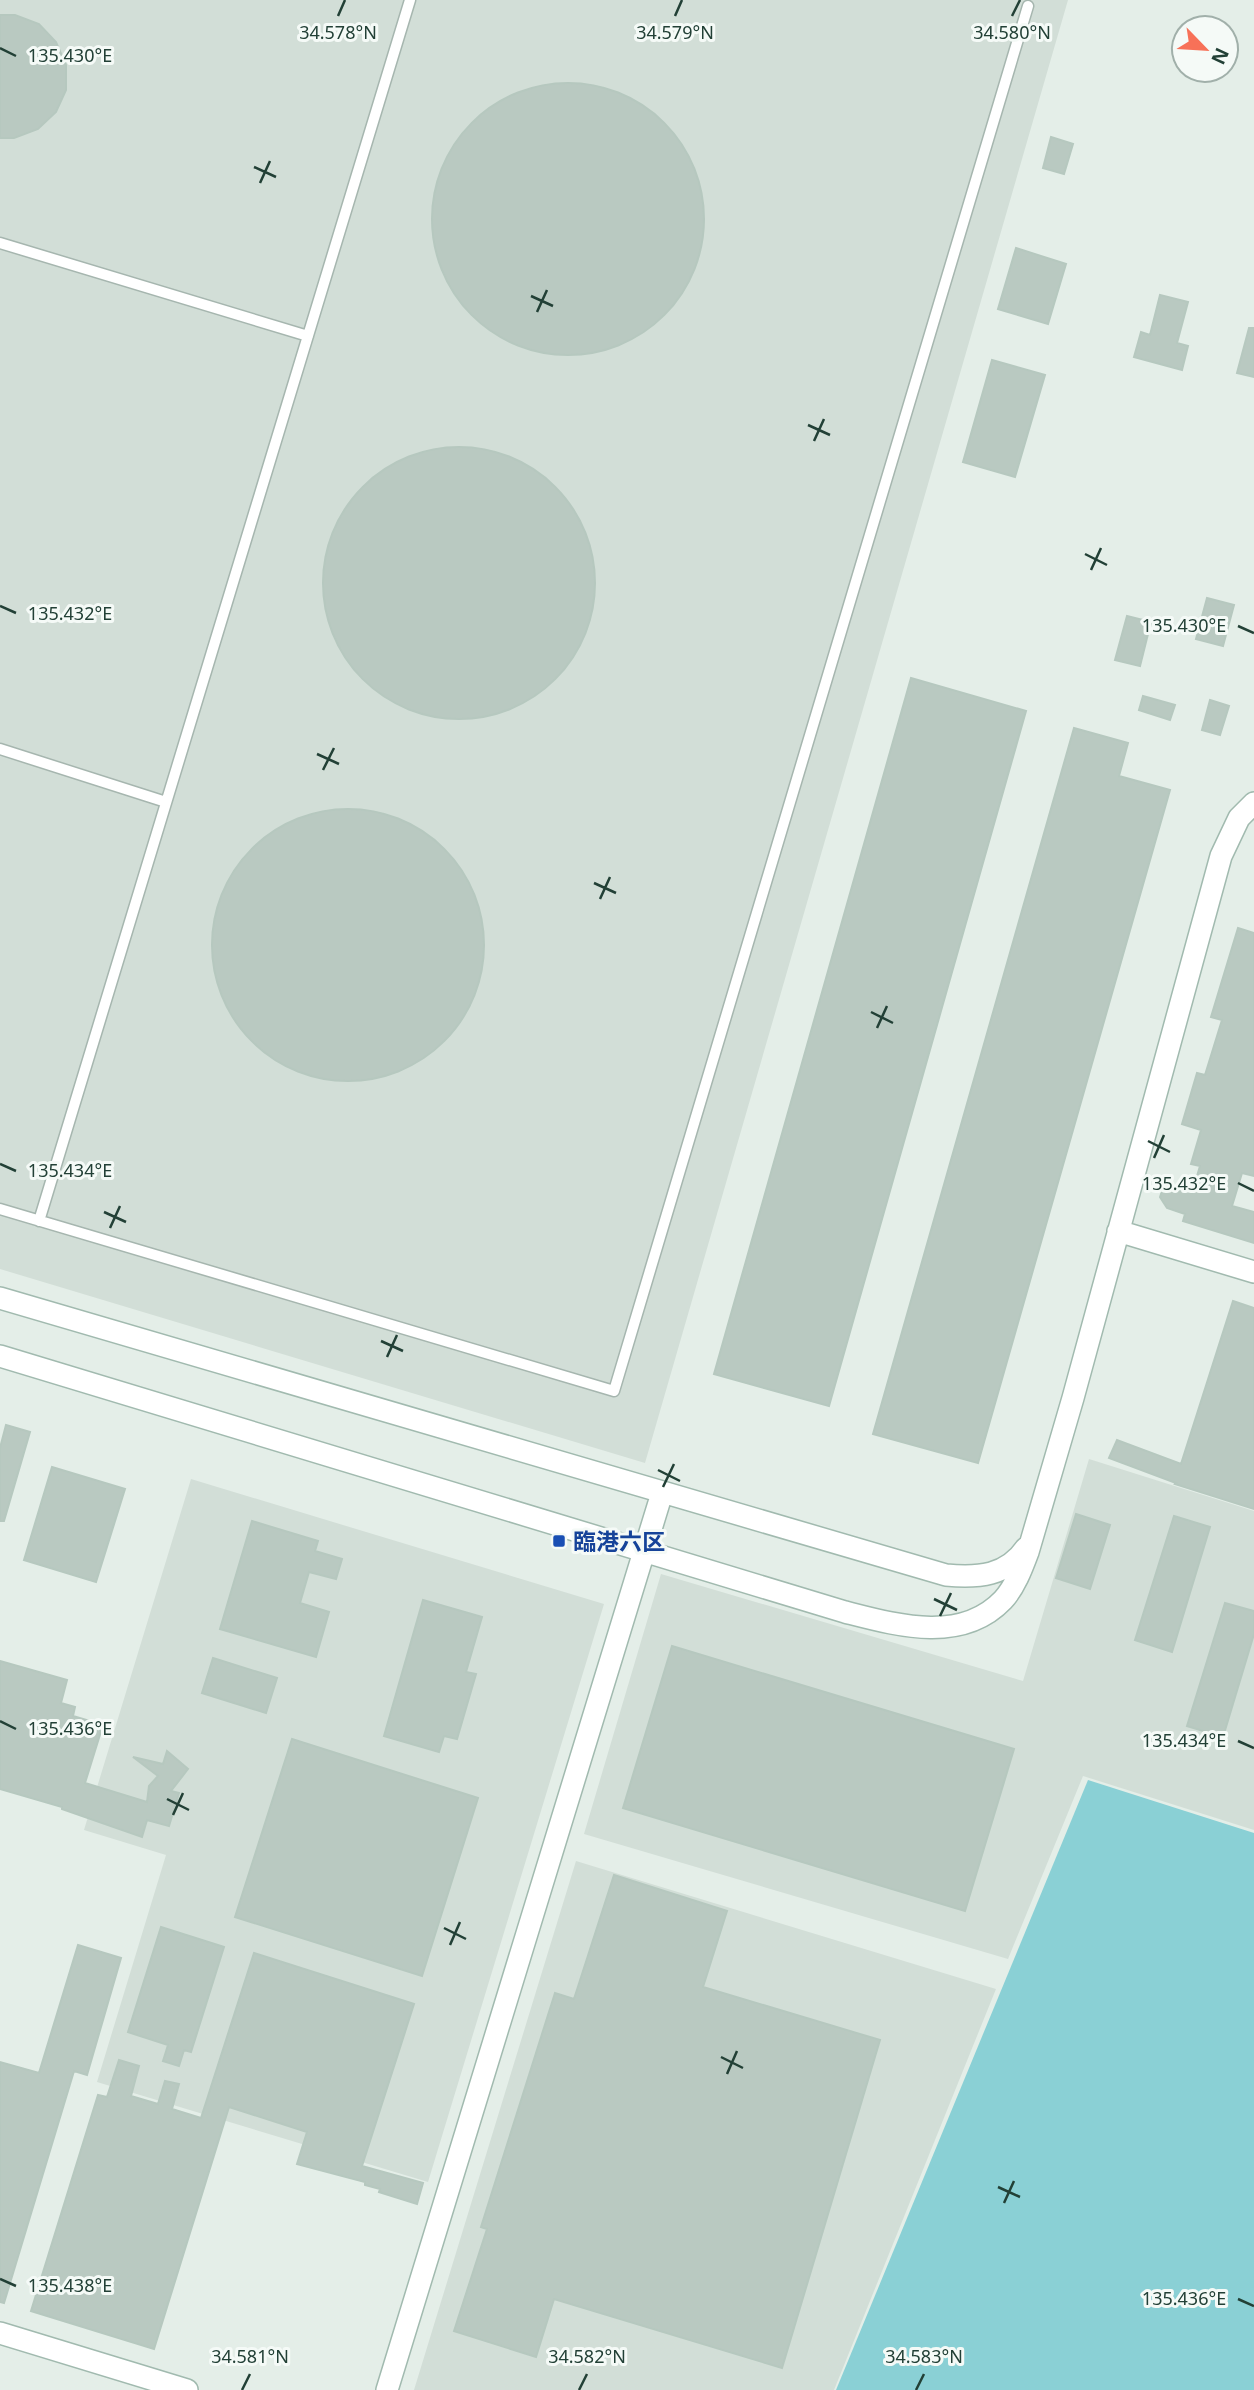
<svg xmlns="http://www.w3.org/2000/svg" width="1254" height="2390" viewBox="0 0 1254 2390" font-family="'Noto Sans','Noto Sans JP',sans-serif">
<rect width="100%" height="100%" fill="#e4eee8"/>
<path fill="#d2ded7" d="M 0,0 L 1068,0 L 645,1463 L 0,1269 Z
M 1089,1459 L 1254,1511 L 1254,1830 L 1083,1776 L 1008,1959 L 584,1834 L 661,1574 L 1023,1681 Z
M 191,1479 L 604,1604 L 428,2182 L 97,2082 L 166,1855 L 84,1830 Z
M 576,1861 L 996,1989 L 834,2390 L 414,2390 Z"/>
<path fill="#8ad0d5" d="M 1088,1780 L 1254,1833 L 1254,2390 L 836,2390 Z"/>
<path fill="#b9c9c1" stroke="#b6c8bf" stroke-width="2" d="M 0,15 L 15,15 L 39,24 L 56,42 L 66,65 L 66,90 L 56,112 L 38,129 L 14,138 L 0,138 Z
M432 219a136 136 0 1 1 272 0a136 136 0 1 1-272 0Z
M 1051,137 L 1073,144 L 1064,174 L 1043,168 Z
M 1016,248 L 1066,264 L 1048,324 L 998,309 Z
M 1160,295 L 1188,302 L 1177,343 L 1188,346 L 1182,370 L 1134,357 L 1141,332 L 1150,335 Z
M 1249,328 L 1254,328 L 1254,377 L 1237,373 Z
M 992,360 L 1045,375 L 1015,477 L 963,462 Z
M323 583a136 136 0 1 1 272 0a136 136 0 1 1-272 0Z
M 1207,598 L 1234,605 L 1223,646 L 1196,639 Z
M 1127,616 L 1151,622 L 1140,666 L 1115,660 Z
M 911,678 L 1026,711 L 829,1406 L 714,1374 Z
M 1143,696 L 1175,705 L 1170,720 L 1139,710 Z
M 1210,700 L 1229,706 L 1220,735 L 1202,730 Z
M 1074,728 L 1128,743 L 1119,776 L 1170,790 L 978,1463 L 873,1434 Z
M212 945a136 136 0 1 1 272 0a136 136 0 1 1-272 0Z
M 1238,928 L 1254,933 L 1254,1176 L 1242,1173 L 1232,1206 L 1254,1212 L 1254,1243 L 1183,1221 L 1185,1214 L 1167,1208 L 1160,1197 L 1164,1185 L 1192,1193 L 1200,1166 L 1191,1164 L 1201,1130 L 1182,1124 L 1197,1073 L 1205,1075 L 1222,1020 L 1211,1017 Z
M 1233,1301 L 1254,1308 L 1254,1509 L 1175,1484 L 1176,1483 L 1109,1458 L 1117,1440 L 1181,1464 Z
M 6,1425 L 30,1432 L 4,1521 L 0,1521 L 0,1448 Z
M 52,1467 L 125,1489 L 96,1582 L 24,1560 Z
M 1076,1514 L 1110,1525 L 1090,1589 L 1056,1578 Z
M 1174,1516 L 1210,1527 L 1172,1652 L 1135,1640 Z
M 252,1521 L 318,1541 L 315,1551 L 342,1559 L 336,1579 L 309,1572 L 300,1603 L 329,1612 L 316,1657 L 220,1629 Z
M 423,1600 L 482,1617 L 466,1672 L 476,1674 L 457,1739 L 444,1736 L 439,1752 L 384,1736 Z
M 1225,1603 L 1254,1611 L 1254,1634 L 1223,1737 L 1187,1726 Z
M 672,1646 L 1014,1749 L 965,1911 L 623,1808 Z
M 213,1658 L 277,1678 L 266,1713 L 202,1693 Z
M 0,1661 L 67,1680 L 61,1703 L 75,1707 L 73,1716 L 103,1725 L 85,1783 L 147,1802 L 149,1786 L 158,1776 L 133,1757 L 163,1764 L 167,1751 L 188,1769 L 171,1791 L 179,1793 L 169,1826 L 147,1820 L 142,1837 L 62,1809 L 62,1807 L 0,1789 Z
M 292,1739 L 478,1798 L 422,1976 L 235,1917 Z
M 614,1875 L 727,1911 L 703,1987 L 880,2040 L 782,2368 L 554,2299 L 536,2357 L 454,2331 L 487,2229 L 481,2227 L 555,1993 L 574,1999 Z
M 161,1927 L 224,1947 L 191,2052 L 184,2050 L 179,2066 L 163,2061 L 168,2045 L 128,2032 Z
M 78,1945 L 121,1958 L 87,2075 L 74,2071 L 4,2303 L 0,2302 L 0,2062 L 39,2073 Z
M 254,1953 L 414,2004 L 362,2166 L 423,2183 L 417,2204 L 379,2192 L 380,2189 L 365,2185 L 365,2182 L 297,2164 L 307,2132 L 229,2107 L 154,2349 L 31,2311 L 98,2095 L 107,2097 L 119,2060 L 139,2066 L 131,2096 L 158,2104 L 165,2081 L 179,2084 L 172,2109 L 201,2118 Z"/>
<g fill="none" stroke-linecap="round" stroke-linejoin="round">
<defs>
<path id="lane" d="M 0,243 L 308,336
M 0,749 L 166,802
M 0,1209 L 614,1391 L 1028,6
M 39,1221 L 410,0"/>
<path id="secondary" d="M 1118,1231 L 1254,1272
M 0,1298 L 946,1575 C 978,1578 1007,1576 1026,1548
M 0,1356 L 845,1612 C 896,1625 961,1644 1003,1600 C 1015,1587 1022,1568 1028,1552 L 1073,1398 L 1221,856 L 1239,818 L 1254,803
M 0,2333 L 187,2390
M 387,2390 L 662,1493"/>
</defs>
<use href="#lane" stroke="#a6b6af" stroke-width="13"/>
<use href="#secondary" stroke="#a1baaf" stroke-width="24"/>
<use href="#lane" stroke="#fff" stroke-width="10"/>
<use href="#secondary" stroke="#fff" stroke-width="21"/>
</g>
<path fill="none" stroke="#224036" stroke-width="2.5" d="M 338,16 L 345,0M 675,16 L 682,0M 1012,16 L 1020,0M 0,48 L 16,56M 254,167 L 276,177M 260,183 L 270,161M 531,296 L 553,306M 537,312 L 547,290M 808,425 L 830,435M 814,441 L 824,419M 1085,554 L 1107,565M 1091,570 L 1101,548M 0,606 L 16,613M 1238,626 L 1254,633M 317,754 L 339,764M 323,770 L 334,748M 594,883 L 616,893M 600,899 L 610,877M 871,1012 L 893,1023M 877,1028 L 887,1006M 1148,1141 L 1170,1152M 1154,1158 L 1164,1135M 0,1164 L 16,1171M 1238,1183 L 1254,1191M 104,1212 L 126,1222M 110,1228 L 120,1206M 381,1341 L 403,1351M 387,1357 L 397,1335M 658,1470 L 680,1481M 663,1487 L 674,1464M 934,1599 L 957,1610M 940,1616 L 951,1593M 0,1721 L 16,1729M 1238,1741 L 1254,1748M 167,1799 L 189,1810M 173,1815 L 183,1793M 444,1928 L 466,1939M 450,1945 L 460,1922M 721,2057 L 743,2068M 727,2074 L 737,2051M 998,2187 L 1020,2197M 1004,2203 L 1014,2181M 0,2279 L 16,2286M 1238,2299 L 1254,2306M 242,2390 L 250,2374M 579,2390 L 587,2374M 916,2390 L 924,2374"/>
<rect fill="#1a4fb4" stroke="#f5faf7" stroke-width="2.5" x="552" y="1534" width="14" height="14" rx="3.5"/>
<g text-anchor="middle" dominant-baseline="central" stroke-width="6" stroke-linejoin="round" paint-order="stroke">
<g font-size="23" font-weight="bold" fill="#164399" stroke="#f5faf7" text-anchor="start">
<text x="573" y="1541">臨港六区</text>
</g>
</g>
<g font-size="18" text-anchor="middle" fill="#224036" stroke="#f5faf7" stroke-width="6" stroke-linejoin="round" paint-order="stroke">
<text x="338" y="39">34.578°N</text>
<text x="675" y="39">34.579°N</text>
<text x="1012" y="39">34.580°N</text>
<text x="70" y="62">135.430°E</text>
<text x="70" y="620">135.432°E</text>
<text x="1184" y="632">135.430°E</text>
<text x="70" y="1177">135.434°E</text>
<text x="1184" y="1190">135.432°E</text>
<text x="70" y="1735">135.436°E</text>
<text x="1184" y="1747">135.434°E</text>
<text x="70" y="2292">135.438°E</text>
<text x="1184" y="2305">135.436°E</text>
<text x="250" y="2363">34.581°N</text>
<text x="587" y="2363">34.582°N</text>
<text x="924" y="2363">34.583°N</text>
</g>
<g transform="translate(1205 49) rotate(115)"><circle r="33" fill="#f5faf7" stroke="#a1b0aa" stroke-width="2"/>
<path d="M0-5L12 26L0 18L-12 26Z" fill="#f77158"/>
<text y="-10" font-size="19" font-weight="bold" text-anchor="middle" fill="#224036">N</text>
</g>
</svg>
